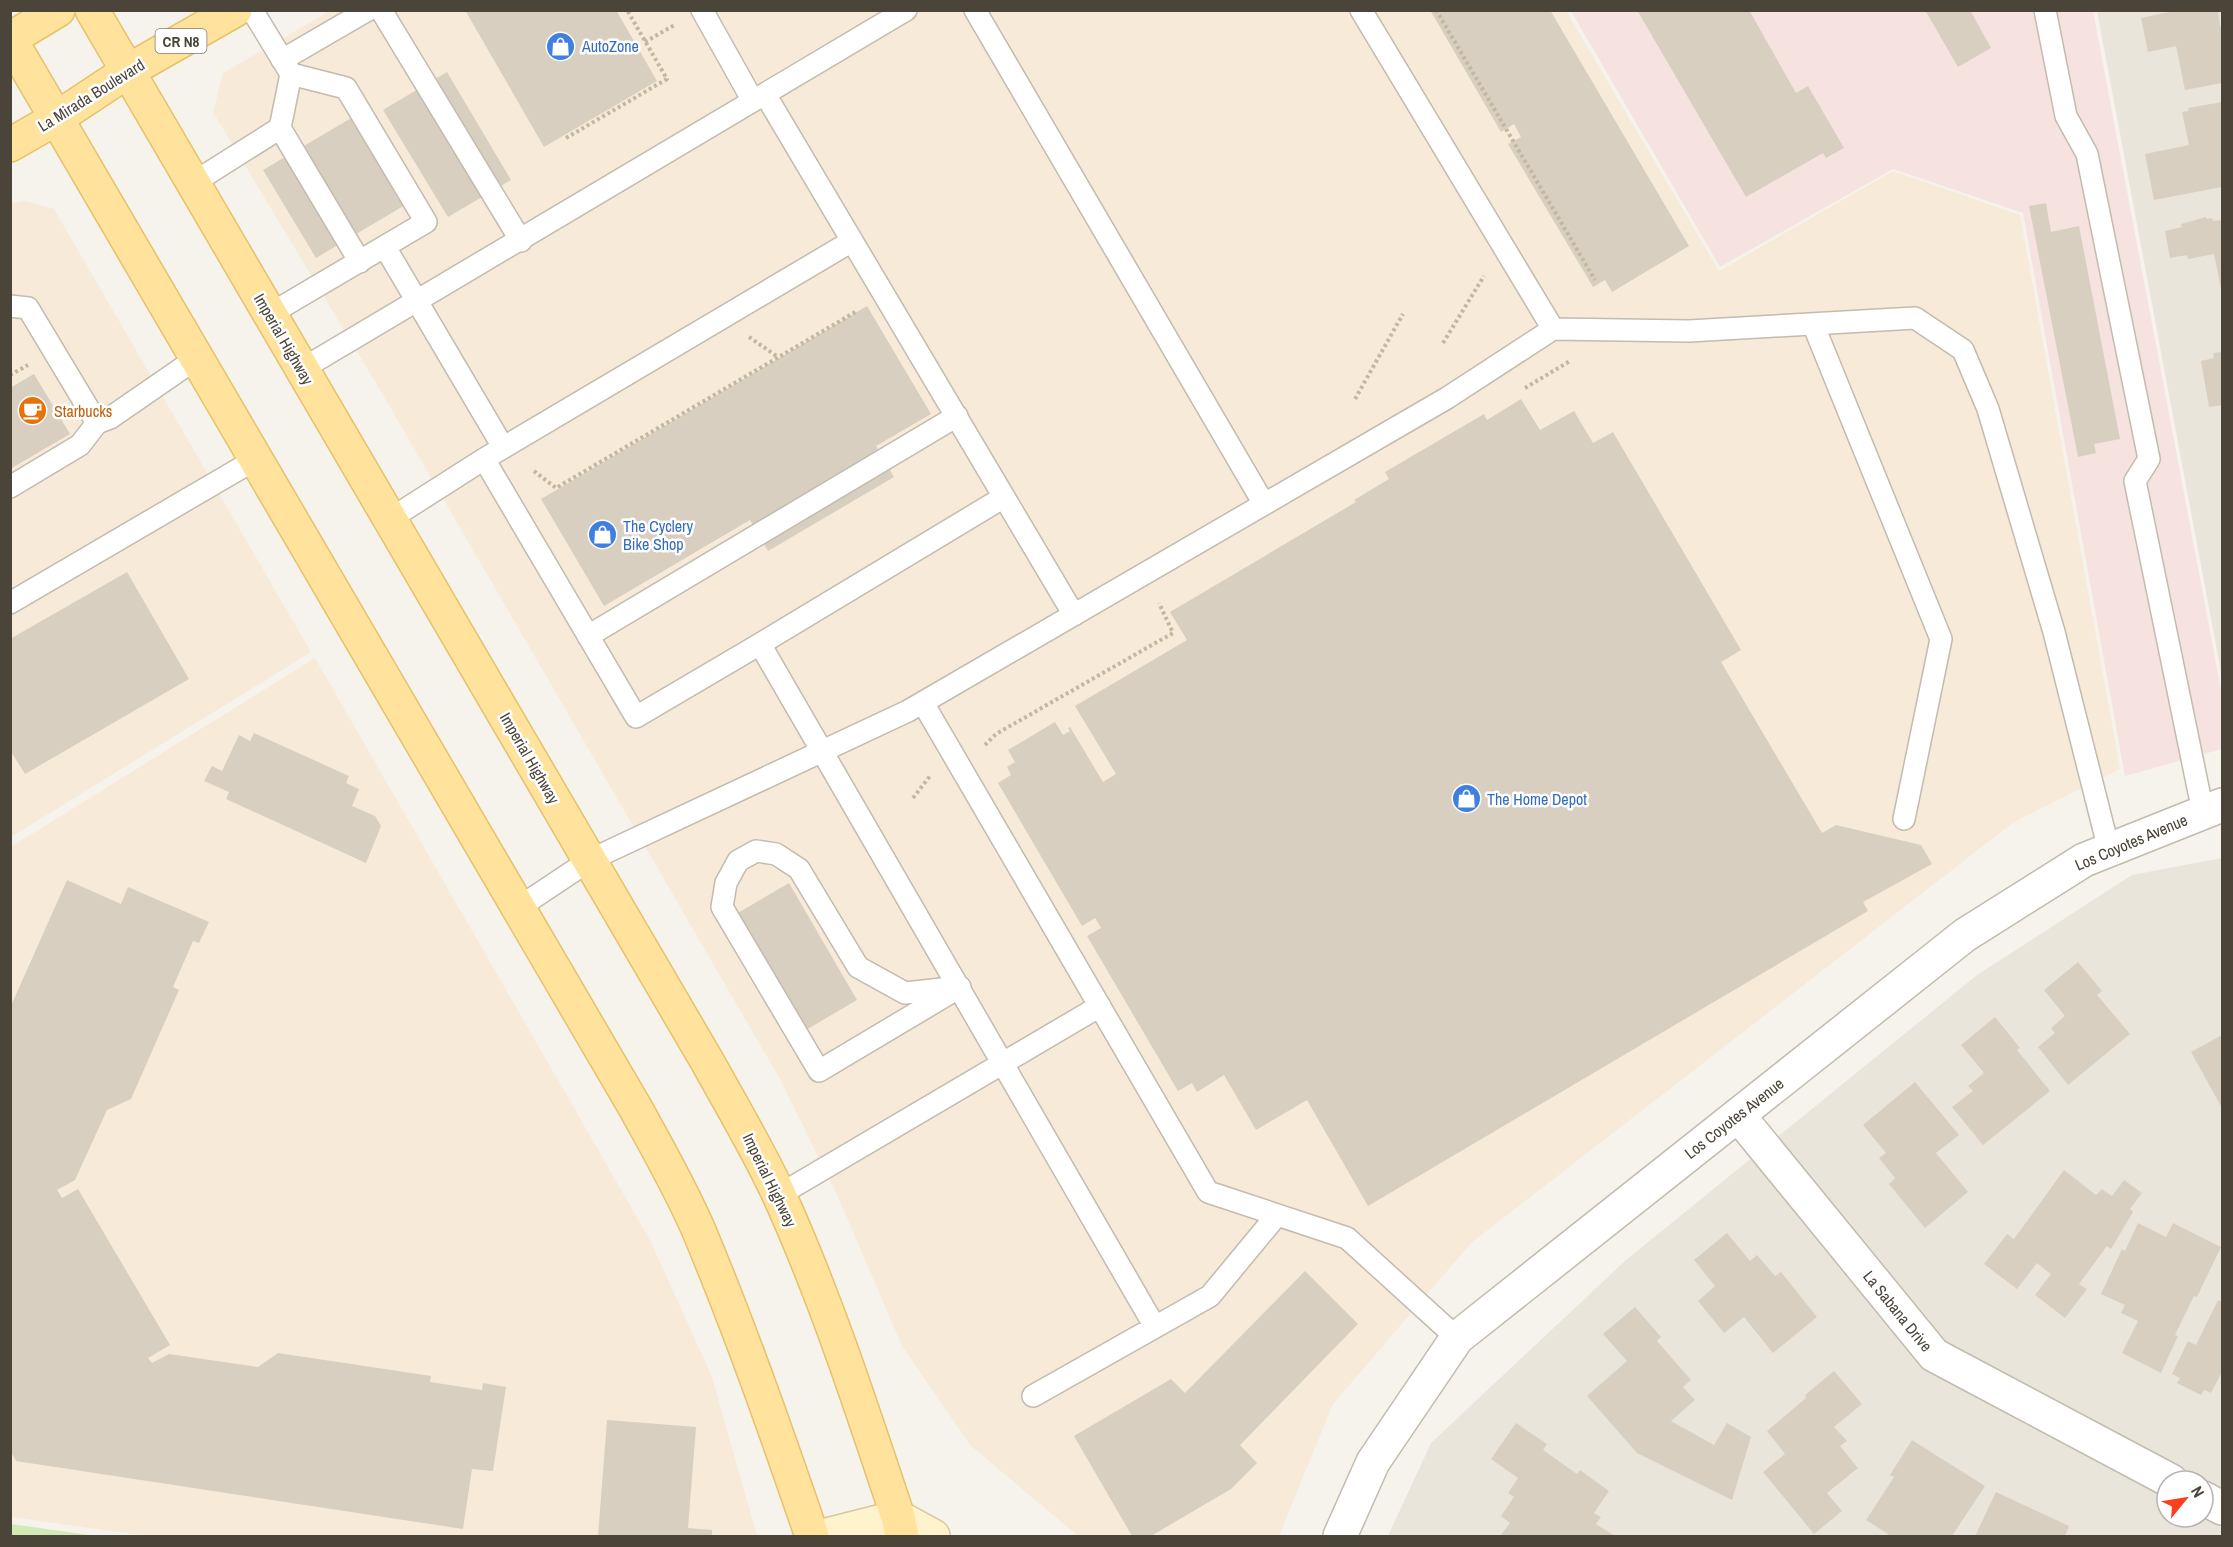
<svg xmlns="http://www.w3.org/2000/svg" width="2233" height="1547" viewBox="0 0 2233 1547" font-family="'Archivo Narrow',sans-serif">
<rect width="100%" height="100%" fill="#f6f3ec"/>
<path fill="#eae5da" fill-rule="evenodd" d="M 2097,11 L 2222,11 L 2222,677 Z
M 2222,858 L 2222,1536 L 1388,1536 L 1431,1443 L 1626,1260 L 1977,975 L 2132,875 ZM 2167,1481 L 2203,1481 L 2203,1517 L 2167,1517 Z"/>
<path fill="#f7ead8" d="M 330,11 L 1566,11 L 1719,271 L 1893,171 L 2020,215 L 2120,769 L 2014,822 L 1471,1243 L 1333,1404 L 1279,1536 L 1078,1536 L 970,1445 L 902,1346 L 838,1197 L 780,1079 L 379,388 L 213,112 L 223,73 Z
M 25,201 L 54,209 L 311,652 L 11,837 L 10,204 Z
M 315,658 L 650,1240 L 712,1377 L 757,1536 L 147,1536 L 11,1517 L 11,847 Z"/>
<path fill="#f6e3e0" d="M 1571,11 L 2093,11 L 2222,695 L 2222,749 L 2125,776 L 2023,213 L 1893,169 L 1720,267 Z"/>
<path fill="#d2eab5" d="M 11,1524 L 96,1536 L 11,1536 Z"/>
<path fill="#d8cfc1" d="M 465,10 L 616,10 L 657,81 L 544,147 Z
M 1430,10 L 1550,10 L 1689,246 L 1612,292 L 1605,280 L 1593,287 L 1508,144 L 1521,137 L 1514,124 L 1501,132 Z
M 1637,10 L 1749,10 L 1796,93 L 1808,86 L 1844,148 L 1826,158 L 1823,153 L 1746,197 Z
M 1925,10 L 1970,10 L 1991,48 L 1958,67 Z
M 2179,10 L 2218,10 L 2220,26 L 2222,26 L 2222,83 L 2185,90 L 2176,46 L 2148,52 L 2141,18 Z
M 447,72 L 511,180 L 448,217 L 383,110 Z
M 2222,102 L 2222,187 L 2154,200 L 2145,154 L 2189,145 L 2182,112 L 2189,111 L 2188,108 Z
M 353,117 L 405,205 L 316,258 L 263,170 Z
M 2046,203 L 2051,232 L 2079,226 L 2120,439 L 2094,444 L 2096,453 L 2078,457 L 2029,206 Z
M 2206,217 L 2207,219 L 2212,218 L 2213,221 L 2222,220 L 2222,294 L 2214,254 L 2188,259 L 2187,255 L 2170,258 L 2165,231 L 2182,227 L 2181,224 Z
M 867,306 L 931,414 L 876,446 L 894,477 L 768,551 L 750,520 L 604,606 L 541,499 Z
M 2222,352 L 2222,405 L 2209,407 L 2201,361 L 2214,358 L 2213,353 Z
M 34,374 L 70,434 L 10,469 L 10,388 Z
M 1521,399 L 1540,430 L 1574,411 L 1593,443 L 1613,432 L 1741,650 L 1721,662 L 1822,833 L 1836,825 L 1921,845 L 1932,864 L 1863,902 L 1868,911 L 1368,1206 L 1307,1100 L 1256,1130 L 1224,1075 L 1197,1092 L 1192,1083 L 1178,1091 L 1087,936 L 1101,928 L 1095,918 L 1082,926 L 998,783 L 1011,775 L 1007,767 L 1015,762 L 1008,750 L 1055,722 L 1063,735 L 1070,731 L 1068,728 L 1070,727 L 1103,782 L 1116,774 L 1075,706 L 1187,640 L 1170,612 L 1356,502 L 1354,500 L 1389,479 L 1385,472 L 1484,414 L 1487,420 Z
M 127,572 L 189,679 L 25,774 L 10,750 L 10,639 Z
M 254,733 L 349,776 L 346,783 L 359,789 L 352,806 L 375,816 L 381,826 L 366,863 L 226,799 L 229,792 L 204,781 L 212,766 L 222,771 L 239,735 L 250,741 Z
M 67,880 L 121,904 L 128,887 L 209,922 L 199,943 L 193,941 L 173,987 L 179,990 L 131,1099 L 107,1110 L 75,1180 L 57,1190 L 62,1198 L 78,1189 L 170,1345 L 148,1358 L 152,1363 L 169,1354 L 258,1367 L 278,1353 L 431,1376 L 430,1382 L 482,1390 L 483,1383 L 506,1387 L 493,1471 L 472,1469 L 463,1529 L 16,1461 L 10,1450 L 10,1008 Z
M 789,883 L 857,1000 L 799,1034 L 731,917 Z
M 2078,962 L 2102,991 L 2097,995 L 2130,1034 L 2068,1085 L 2038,1047 L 2055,1033 L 2051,1028 L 2065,1016 L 2044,990 Z
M 1995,1017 L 2020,1048 L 2017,1050 L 2050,1091 L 1983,1145 L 1952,1107 L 1973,1091 L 1968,1086 L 1984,1073 L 1961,1045 Z
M 2222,1035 L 2222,1108 L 2191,1052 Z
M 1915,1082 L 1959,1135 L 1936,1153 L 1968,1192 L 1925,1228 L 1889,1184 L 1895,1178 L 1879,1158 L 1886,1153 L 1863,1125 Z
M 2064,1170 L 2096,1195 L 2102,1189 L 2112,1196 L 2124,1180 L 2142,1193 L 2130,1209 L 2133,1212 L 2111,1249 L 2107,1246 L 2079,1284 L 2087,1289 L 2065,1318 L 2035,1295 L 2051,1274 L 2037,1263 L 2017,1289 L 1984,1264 L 2007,1234 L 2014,1239 Z
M 2138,1223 L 2166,1237 L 2173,1223 L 2221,1247 L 2197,1297 L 2194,1296 L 2175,1335 L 2178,1336 L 2161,1373 L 2122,1353 L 2138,1321 L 2121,1313 L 2125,1305 L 2101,1294 L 2122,1249 L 2125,1251 Z
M 1727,1233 L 1750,1261 L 1757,1255 L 1775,1276 L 1781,1272 L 1817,1317 L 1773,1353 L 1744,1317 L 1724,1333 L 1698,1301 L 1715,1286 L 1694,1260 Z
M 1305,1271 L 1358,1324 L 1240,1445 L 1257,1463 L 1231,1489 L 1151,1536 L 1132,1536 L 1074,1436 L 1171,1379 L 1185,1393 Z
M 2218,1300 L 2222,1302 L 2222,1372 L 2211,1393 L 2204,1390 L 2201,1395 L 2177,1383 L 2180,1378 L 2172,1374 L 2188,1341 L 2196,1345 Z
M 1635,1307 L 1661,1337 L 1657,1341 L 1691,1380 L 1683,1387 L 1695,1400 L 1671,1421 L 1714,1445 L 1727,1423 L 1751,1437 L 1732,1500 L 1637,1453 L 1587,1396 L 1627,1361 L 1603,1334 Z
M 1834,1371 L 1862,1404 L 1834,1427 L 1847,1441 L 1840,1446 L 1858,1468 L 1827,1493 L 1842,1511 L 1814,1534 L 1763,1472 L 1785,1454 L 1767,1431 L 1806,1398 L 1805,1395 Z
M 607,1420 L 696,1427 L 688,1528 L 712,1530 L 712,1536 L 598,1536 Z
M 1516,1423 L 1547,1444 L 1543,1450 L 1577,1474 L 1580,1470 L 1609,1491 L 1594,1513 L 1601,1517 L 1596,1524 L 1615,1536 L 1500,1536 L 1510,1523 L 1501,1516 L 1514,1497 L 1508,1493 L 1518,1478 L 1491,1459 Z
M 1912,1440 L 1985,1486 L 1952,1536 L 1891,1536 L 1866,1520 L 1894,1477 L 1890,1475 Z
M 1996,1492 L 2069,1526 L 2065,1536 L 1975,1536 Z"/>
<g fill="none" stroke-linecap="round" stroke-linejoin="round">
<defs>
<path id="lane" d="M 252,10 L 291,74 L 346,88 L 426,222 L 270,314
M 381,10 L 521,241
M 702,10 L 753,101
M 975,10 L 1264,504
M 2045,10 L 2066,116 L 2087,154 L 2149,459 L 2135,481 L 2203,812
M 282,60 L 368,10
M 291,74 L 280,128 L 360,262
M 765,94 L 1074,615
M 193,183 L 280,128
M 852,241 L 484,459 L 636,717 L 760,644 L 1155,1327
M 385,247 L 503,447
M 10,306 L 28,308 L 97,423 L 110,418 L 197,358
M 1813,324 L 1941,639 L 1904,819
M 1553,329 L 1689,331 L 1915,318 L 1963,350 L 1988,409 L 2054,632 L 2109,850
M 302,369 L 906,10
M 10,487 L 80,445 L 97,423
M 390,519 L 484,459
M 10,603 L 256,459
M 588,636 L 957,416
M 760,644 L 1004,497
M 923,703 L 1208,1192 L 1347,1238 L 1457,1338
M 756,851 L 776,854 L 799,869 L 858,967 L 905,993 L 960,987 L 819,1071 L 722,907 L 726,883 L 738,861 Z
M 518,908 L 590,860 L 908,711 L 1447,398 L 1553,329 L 1361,10
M 779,1195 L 1100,1006
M 1033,1396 L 1210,1296 L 1277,1215"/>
<path id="street" d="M 1738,1115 L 1934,1355 L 2171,1481
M 2203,1498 L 2222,1508
M 1340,1536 L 1373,1462 L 1457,1338 L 1965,935 L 2084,860 L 2222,805"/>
<path id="secondary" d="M 823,1536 L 898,1517 L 933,1536"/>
<path id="primary" d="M 92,10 L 707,1061 C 732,1106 759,1151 780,1197 C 827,1301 862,1409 898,1517 L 902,1536
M 10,39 L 636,1109 C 658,1149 681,1189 699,1231 C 741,1331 777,1434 812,1536
M 10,39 L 58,10
M 10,145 L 57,118 L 128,71 L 235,10"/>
</defs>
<use href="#lane" stroke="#c2bbae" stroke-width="24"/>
<use href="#street" stroke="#c2bbae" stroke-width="36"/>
<use href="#secondary" stroke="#d6c79b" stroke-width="36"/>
<use href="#primary" stroke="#e6c16a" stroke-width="36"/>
<path stroke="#c4b79f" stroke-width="4" stroke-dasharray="3 3" stroke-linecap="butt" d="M 1436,10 L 1595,280
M 645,42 L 676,24
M 566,138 L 667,79 L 627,10
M 749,337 L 778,357
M 1443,343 L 1484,276
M 10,375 L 28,365
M 1525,388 L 1570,361
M 1355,399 L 1403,314
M 534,471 L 556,488 L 857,311
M 985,745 L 996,734 L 1173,633 L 1159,603
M 913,798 L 930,776"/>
<use href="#lane" stroke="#fff" stroke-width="21"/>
<use href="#street" stroke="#fff" stroke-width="33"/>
<use href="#secondary" stroke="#fff3cd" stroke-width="33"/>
<use href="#primary" stroke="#ffe39c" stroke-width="33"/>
</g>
<defs>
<symbol id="shop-disc" viewBox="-11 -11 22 22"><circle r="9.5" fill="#3f7fe0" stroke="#fff"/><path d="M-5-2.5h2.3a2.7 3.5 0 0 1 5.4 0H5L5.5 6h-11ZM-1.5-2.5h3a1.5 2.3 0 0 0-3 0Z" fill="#fff"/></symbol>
<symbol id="cafe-disc" viewBox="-11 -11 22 22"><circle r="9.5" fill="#e8710a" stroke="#fff"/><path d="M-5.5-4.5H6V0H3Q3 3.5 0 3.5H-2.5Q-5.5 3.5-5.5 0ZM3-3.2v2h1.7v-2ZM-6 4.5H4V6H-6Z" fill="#fff"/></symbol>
</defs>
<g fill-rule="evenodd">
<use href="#shop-disc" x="544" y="30" width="33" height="33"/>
<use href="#cafe-disc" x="16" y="394" width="33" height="33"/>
<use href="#shop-disc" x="586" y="518" width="33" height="33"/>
<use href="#shop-disc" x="1450" y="782" width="33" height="33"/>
</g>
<g text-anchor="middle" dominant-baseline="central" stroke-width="5" stroke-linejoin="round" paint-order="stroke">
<rect fill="#fff" stroke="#817c74" stroke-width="1.5" x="155.5" y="29" width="51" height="24" rx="4.5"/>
<g font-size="15" font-weight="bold" fill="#4b4439">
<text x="181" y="41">CR N8</text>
</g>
<g font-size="16" fill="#366cbe" stroke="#fff" text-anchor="start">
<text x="582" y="46">AutoZone</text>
<text x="623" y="526">The Cyclery<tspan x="623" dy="18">Bike Shop</tspan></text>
<text x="1487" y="799">The Home Depot</text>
</g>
<g font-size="16" fill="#4b4439" stroke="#fff">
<text transform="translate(91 95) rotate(-32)">La Mirada Boulevard</text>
<text transform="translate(284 339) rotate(60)">Imperial Highway</text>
<text transform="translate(530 758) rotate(60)">Imperial Highway</text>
<text transform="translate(2131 842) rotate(-23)">Los Coyotes Avenue</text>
<text transform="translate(1734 1118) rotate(-38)">Los Coyotes Avenue</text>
<text transform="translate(770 1180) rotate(64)">Imperial Highway</text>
<text transform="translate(1898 1311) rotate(51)">La Sabana Drive</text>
</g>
<g font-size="16" fill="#c56008" stroke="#fff" text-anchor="start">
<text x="54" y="411">Starbucks</text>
</g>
</g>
<rect width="2233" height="1547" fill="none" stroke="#4b4439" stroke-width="24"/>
<g transform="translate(2185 1499) rotate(60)"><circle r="28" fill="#ffffff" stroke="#b7b4b0" stroke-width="1.5"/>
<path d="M0-4.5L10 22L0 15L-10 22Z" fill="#fc3f1d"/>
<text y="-9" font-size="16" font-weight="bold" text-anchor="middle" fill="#4b4439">N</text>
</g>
</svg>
